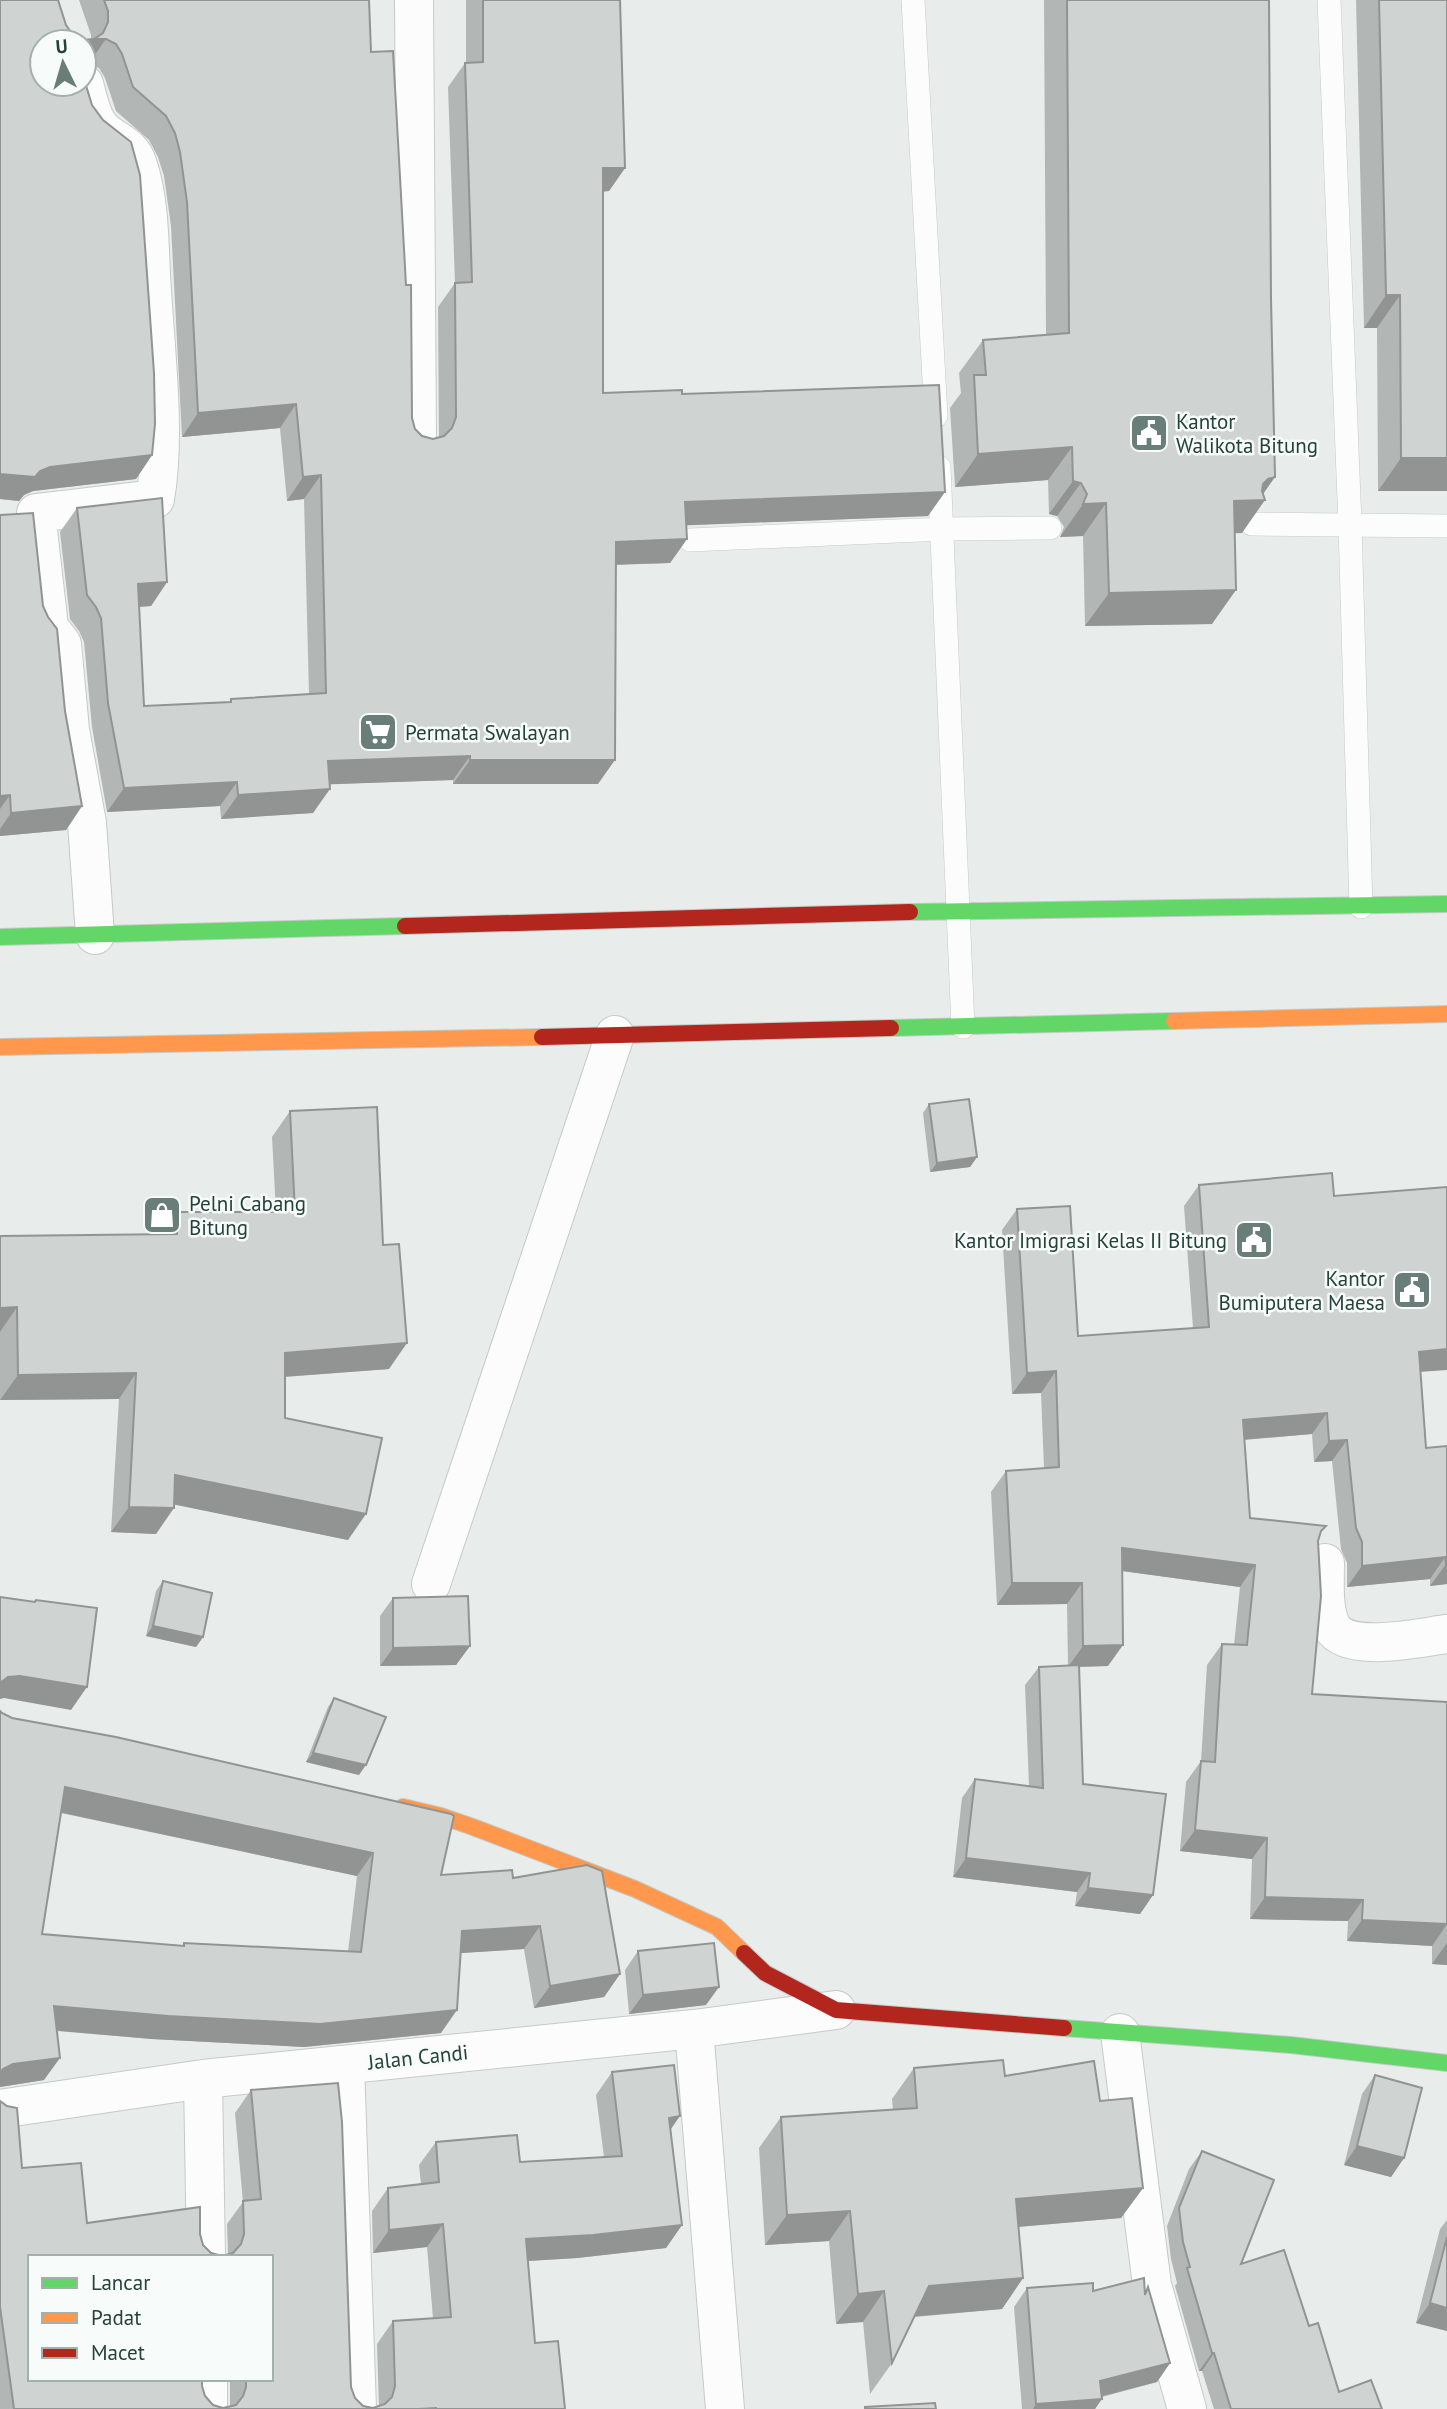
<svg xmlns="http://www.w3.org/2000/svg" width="1447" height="2409" viewBox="0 0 1447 2409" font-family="'PT Sans',sans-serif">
<rect width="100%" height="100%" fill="#e8edeb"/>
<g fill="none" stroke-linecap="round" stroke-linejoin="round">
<defs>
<path id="lane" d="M 913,0 L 936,416
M 1329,0 L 1350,524 L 1361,907
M 939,467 L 963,1027
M 1252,524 L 1447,526
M 690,540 L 943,529 L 1050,528"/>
<path id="street" d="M 414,0 L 417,441
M 84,84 C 88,98 91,117 101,128 C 115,143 131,143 138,165 C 151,205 149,250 152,291 C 156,356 166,436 155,499 L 36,513 L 49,627 L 62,644 L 70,730 L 87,823 L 95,935
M 1325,1563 C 1325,1582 1323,1605 1330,1623 C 1342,1656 1420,1637 1447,1634
M 431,1584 L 615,1035
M 694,2029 L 725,2409
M 1120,2033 L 1152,2285 L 1187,2409
M 345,2065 L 357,2409
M 203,2079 L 206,2257
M 0,2109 L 203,2079 L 694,2029 L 836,2010
M 208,2379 L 208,2409"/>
<path id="fast" d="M 910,912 L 1447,904
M 0,937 L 405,926
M 891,1028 L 1174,1021
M 1064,2028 L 1291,2045 L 1447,2063"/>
<path id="slow" d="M 1174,1021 L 1447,1014
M 0,1047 L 542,1037
M 403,1807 L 441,1816 L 473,1827 L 635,1889 L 717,1927 L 744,1953"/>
<path id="jam" d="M 405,926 L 910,912
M 542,1037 L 891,1028
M 744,1953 L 765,1973 L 836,2010 L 1064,2028"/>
</defs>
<use href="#lane" stroke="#c5cac8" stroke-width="24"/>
<use href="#street" stroke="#c5cac8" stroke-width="40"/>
<use href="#fast" stroke="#c3cbc8" stroke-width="18"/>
<use href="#slow" stroke="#c3cbc8" stroke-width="18"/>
<use href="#jam" stroke="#c3cbc8" stroke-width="18"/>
<use href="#lane" stroke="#fcfcfc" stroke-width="23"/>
<use href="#street" stroke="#fcfcfc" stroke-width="38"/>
<use href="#fast" stroke="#63d668" stroke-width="16"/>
<use href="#slow" stroke="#ff974d" stroke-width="16"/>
<use href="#jam" stroke="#b3261e" stroke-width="16"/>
</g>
<path fill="#b2b6b5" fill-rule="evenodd" d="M 0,0 L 66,25 L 73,35 L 83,40 L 91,39 L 91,35 L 79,0 L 369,0 L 371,52 L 412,418 L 415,429 L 422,436 L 433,439 L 439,438 L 438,307 L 455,283 L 448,87 L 465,63 L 466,63 L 466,0 L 620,0 L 625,168 L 609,191 L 603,192 L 603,393 L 682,394 L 928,516 L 686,525 L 687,539 L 670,563 L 616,565 L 598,784 L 453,784 L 453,780 L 330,784 L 313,813 L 221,819 L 220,806 L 107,812 L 92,727 L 84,642 L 79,631 L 70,619 L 60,532 L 77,508 L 167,582 L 151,606 L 139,607 L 144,706 L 229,702 L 231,699 L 309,694 L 304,499 L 287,501 L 280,428 L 182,437 L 171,226 L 164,176 L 158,157 L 149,140 L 116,111 L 105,78 L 99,68 L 42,42 L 152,455 L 136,479 L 33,491 L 24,495 L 19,501 L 0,499 Z
M 1044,0 L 1269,0 L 1263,494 L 1242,533 L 1235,533 L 1212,624 L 1085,626 L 1083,536 L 1060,537 L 1064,527 L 1057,516 L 1049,514 L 1048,480 L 955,487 L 950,408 L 961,393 L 959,373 L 983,340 L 1046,335 Z
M 1356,0 L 1447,0 L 1447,491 L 1378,491 L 1377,328 L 1364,328 Z
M 0,515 L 43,606 L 65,711 L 82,806 L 66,830 L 0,836 Z
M 929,1104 L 977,1157 L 970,1167 L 930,1172 L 923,1113 Z
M 290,1111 L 389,1369 L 285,1377 L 285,1418 L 348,1540 L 174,1504 L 156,1534 L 111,1532 L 119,1399 L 0,1400 L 0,1236 L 162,1234 L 177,1212 L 276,1212 L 272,1137 Z
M 1199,1185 L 1334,1196 L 1421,1372 L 1426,1448 L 1447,1446 L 1447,1584 L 1430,1586 L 1430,1579 L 1347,1587 L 1347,1563 L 1341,1549 L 1332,1461 L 1314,1462 L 1312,1434 L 1244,1440 L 1250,1518 L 1320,1534 L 1318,1541 L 1312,1694 L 1447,1702 L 1447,1965 L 1432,1964 L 1432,1946 L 1347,1941 L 1348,1921 L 1250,1919 L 1252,1859 L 1180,1851 L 1186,1782 L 1201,1761 L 1207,1665 L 1222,1644 L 1234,1645 L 1240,1587 L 1123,1571 L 1108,1666 L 1079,1667 L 1083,1784 L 1153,1895 L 1140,1914 L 1075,1906 L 1077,1892 L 953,1877 L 962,1798 L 975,1779 L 1029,1786 L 1025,1685 L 1039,1667 L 1068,1666 L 1067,1604 L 997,1605 L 991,1492 L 1006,1471 L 1044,1468 L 1041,1393 L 1012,1394 L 1002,1230 L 1017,1209 L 1078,1336 L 1193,1328 L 1184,1206 Z
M 163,1581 L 203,1637 L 196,1647 L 146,1636 L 156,1591 Z
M 393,1598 L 470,1646 L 456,1665 L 380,1666 L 380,1616 Z
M 334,1698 L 359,1775 L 306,1762 L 328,1707 Z
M 0,1711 L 2,1713 L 12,1718 L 441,1875 L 513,1878 L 620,1974 L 604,1997 L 534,2008 L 524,1949 L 460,1953 L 441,2033 L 304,2047 L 152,2039 L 57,2031 L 44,2080 L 0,2087 ZM 61,1813 L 357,1876 L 348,1952 L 184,1943 L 182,1946 L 42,1934 Z
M 638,1951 L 706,2005 L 629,2014 L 625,1970 Z
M 914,2068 L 1005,2076 L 1100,2101 L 1143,2188 L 1121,2218 L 1018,2227 L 1023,2278 L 1002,2309 L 915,2317 L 892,2363 L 870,2394 L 863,2322 L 836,2324 L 829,2241 L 765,2245 L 759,2148 L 781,2117 L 893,2110 L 892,2099 Z
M 612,2072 L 670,2131 L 682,2225 L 666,2248 L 577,2258 L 528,2261 L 535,2343 L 565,2409 L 0,2409 L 0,2101 L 22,2168 L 87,2223 L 200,2234 L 203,2245 L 211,2253 L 222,2256 L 228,2254 L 227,2224 L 243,2202 L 235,2113 L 251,2090 L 355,2398 L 363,2406 L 373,2408 L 379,2406 L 377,2344 L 393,2321 L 433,2318 L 427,2247 L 373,2253 L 372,2211 L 388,2188 L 421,2184 L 419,2165 L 436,2142 L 520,2162 L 604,2157 L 596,2095 ZM 30,2257 L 271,2257 L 271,2379 L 230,2379 L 230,2406 L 223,2408 L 213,2405 L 205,2396 L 202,2386 Z
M 1375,2075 L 1404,2158 L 1391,2177 L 1344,2165 L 1362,2094 Z
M 1202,2151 L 1241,2264 L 1309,2326 L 1339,2392 L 1382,2409 L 1214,2409 L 1202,2371 L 1199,2371 L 1175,2286 L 1177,2283 L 1171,2259 L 1167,2226 L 1189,2169 Z
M 1447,2220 L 1447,2331 L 1416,2323 L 1440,2229 Z
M 1148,2287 L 1170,2363 L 1157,2382 L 1102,2397 L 1095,2409 L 1022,2409 L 1014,2307 L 1027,2288 L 1093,2291 L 1145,2292 Z"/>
<path fill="#919493" d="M 94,39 L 106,39 L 89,63 L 84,63 L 84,47 L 86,44 Z
M 603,168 L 625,168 L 609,191 L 586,192 Z
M 1386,295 L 1400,295 L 1377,328 L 1364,328 Z
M 296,404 L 280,428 L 182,437 L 198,413 Z
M 1072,447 L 1048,480 L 955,487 L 978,454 Z
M 152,455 L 136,479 L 33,491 L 24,495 L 19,501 L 0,499 L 0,474 L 40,471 L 50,467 Z
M 1401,458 L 1447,458 L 1447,491 L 1378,491 Z
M 321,475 L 304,499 L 287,501 L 303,477 Z
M 1275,477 L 1259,500 L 1265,500 L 1242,533 L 1211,534 L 1234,501 L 1263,484 L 1268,479 Z
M 1073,481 L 1081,483 L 1057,516 L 1049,514 Z
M 945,492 L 928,516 L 669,526 L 685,502 Z
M 1106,503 L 1083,536 L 1060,537 L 1083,504 Z
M 687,539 L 670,563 L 599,565 L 616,542 Z
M 167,582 L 151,606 L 121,608 L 138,584 Z
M 1236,590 L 1212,624 L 1085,626 L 1109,593 Z
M 470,756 L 453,780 L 311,785 L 328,761 Z
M 470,760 L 615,760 L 598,784 L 453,784 Z
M 237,782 L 220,806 L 107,812 L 124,788 Z
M 330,789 L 313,813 L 221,819 L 238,795 Z
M 10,795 L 0,809 L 0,796 Z
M 82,806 L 66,830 L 0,836 L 0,829 L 11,813 Z
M 977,1157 L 970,1167 L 930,1172 L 937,1163 Z
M 17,1307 L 0,1332 L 0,1308 Z
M 407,1343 L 389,1369 L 267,1378 L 285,1353 Z
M 1447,1349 L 1447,1370 L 1404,1373 L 1419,1352 Z
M 1056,1371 L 1041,1393 L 1012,1394 L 1027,1373 Z
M 136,1373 L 119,1399 L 0,1400 L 18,1375 Z
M 1327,1413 L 1312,1434 L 1228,1441 L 1243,1420 Z
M 1347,1440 L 1332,1461 L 1314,1462 L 1329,1441 Z
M 175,1475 L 366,1514 L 348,1540 L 157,1501 Z
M 129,1507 L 174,1508 L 156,1534 L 111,1532 Z
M 1122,1548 L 1255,1565 L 1240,1587 L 1107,1569 Z
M 1445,1557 L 1430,1579 L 1347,1587 L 1362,1566 Z
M 1446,1564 L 1447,1564 L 1447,1584 L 1430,1586 Z
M 1012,1583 L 1082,1583 L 1067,1604 L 997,1605 Z
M 153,1626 L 203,1637 L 196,1647 L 146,1636 Z
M 1123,1645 L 1108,1666 L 1068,1667 L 1083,1646 Z
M 470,1646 L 456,1665 L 380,1666 L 393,1648 Z
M 20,1676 L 87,1687 L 71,1710 L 4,1698 L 0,1699 L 0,1683 L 8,1677 Z
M 313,1753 L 366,1765 L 359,1775 L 306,1762 Z
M 65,1787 L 373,1853 L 357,1876 L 49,1810 Z
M 1195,1830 L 1267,1838 L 1252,1859 L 1180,1851 Z
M 966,1858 L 1090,1873 L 1077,1892 L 953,1877 Z
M 1088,1888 L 1153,1895 L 1140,1914 L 1075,1906 Z
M 1265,1897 L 1363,1900 L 1348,1921 L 1250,1919 Z
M 1362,1920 L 1447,1924 L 1432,1946 L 1347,1941 Z
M 540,1926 L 524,1949 L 446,1954 L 462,1931 Z
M 1447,1943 L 1447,1965 L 1432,1964 Z
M 620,1974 L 604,1997 L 534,2008 L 550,1986 Z
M 719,1987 L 706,2005 L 629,2014 L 643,1995 Z
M 54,2006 L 457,2010 L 441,2033 L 304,2047 L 152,2039 L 38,2029 Z
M 60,2058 L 44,2080 L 0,2087 L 0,2073 L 3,2069 L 13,2064 Z
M 680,2116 L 664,2139 L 669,2118 Z
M 1357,2146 L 1404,2158 L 1391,2177 L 1344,2165 Z
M 1143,2188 L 1121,2218 L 994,2229 L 1016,2199 Z
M 850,2211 L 829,2241 L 765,2245 L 787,2215 Z
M 443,2224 L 427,2247 L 373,2253 L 389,2230 Z
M 682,2225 L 666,2248 L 577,2258 L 510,2262 L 526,2239 Z
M 1023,2278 L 1002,2309 L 908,2317 L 929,2286 Z
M 884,2291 L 863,2322 L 836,2324 L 858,2294 Z
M 1430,2303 L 1447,2308 L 1447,2331 L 1416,2323 Z
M 1212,2353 L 1214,2353 L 1202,2371 L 1199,2371 Z
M 1170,2363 L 1157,2382 L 1087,2400 L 1102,2399 L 1095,2409 L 1033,2409 L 1036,2404 L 1100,2381 Z"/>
<path fill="#cfd4d2" stroke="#919493" stroke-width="2" fill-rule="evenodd" d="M 0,0 L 58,0 L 66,25 L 73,35 L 83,40 L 94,39 L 103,33 L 108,22 L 108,11 L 104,0 L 369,0 L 371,52 L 393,51 L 406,285 L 411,285 L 412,418 L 415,429 L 422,436 L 433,439 L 444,436 L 452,428 L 456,417 L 455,283 L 472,282 L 465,63 L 483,62 L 483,0 L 620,0 L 625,168 L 603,168 L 603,393 L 682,390 L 682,394 L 939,385 L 945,492 L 685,502 L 687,539 L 616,542 L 615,760 L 470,760 L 470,756 L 328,761 L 330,789 L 238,795 L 237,782 L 124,788 L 108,703 L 101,618 L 96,607 L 87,595 L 77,508 L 162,498 L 167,582 L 138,584 L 144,706 L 231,702 L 231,699 L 326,693 L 321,475 L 303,477 L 296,404 L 198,413 L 187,202 L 180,152 L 175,133 L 166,116 L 133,87 L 122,54 L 116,44 L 106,39 L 94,39 L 86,44 L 84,47 L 84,42 L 42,42 L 42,84 L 84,84 L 84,79 L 92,105 L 103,120 L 131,142 L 140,175 L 154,373 L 155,424 L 152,455 L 50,467 L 40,471 L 35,477 L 0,474 Z
M 1067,0 L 1269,0 L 1271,299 L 1275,477 L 1268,479 L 1263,484 L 1262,491 L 1265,500 L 1234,501 L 1236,590 L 1109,593 L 1106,503 L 1083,504 L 1087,494 L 1081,483 L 1073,481 L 1072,447 L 978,454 L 974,375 L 986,375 L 983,340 L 1069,333 Z
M 1379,0 L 1447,0 L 1447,458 L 1401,458 L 1400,295 L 1386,295 Z
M 33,513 L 43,606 L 48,617 L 57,629 L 65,711 L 82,806 L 11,813 L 10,795 L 0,796 L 0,515 Z
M 969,1099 L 977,1157 L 937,1163 L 929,1104 Z
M 377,1107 L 383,1245 L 399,1244 L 407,1343 L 285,1353 L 285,1418 L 382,1438 L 366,1514 L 175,1475 L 174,1508 L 129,1507 L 136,1373 L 18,1375 L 17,1307 L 0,1308 L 0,1236 L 177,1234 L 177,1212 L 295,1212 L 290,1111 Z
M 1332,1173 L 1334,1196 L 1447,1187 L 1447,1349 L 1419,1352 L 1426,1448 L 1447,1446 L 1447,1564 L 1446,1564 L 1445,1557 L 1362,1566 L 1362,1542 L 1356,1528 L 1347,1440 L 1329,1441 L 1327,1413 L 1243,1420 L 1250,1518 L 1326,1526 L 1321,1531 L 1318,1541 L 1321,1596 L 1312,1694 L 1447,1702 L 1447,1924 L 1362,1920 L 1363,1900 L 1265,1897 L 1267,1838 L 1195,1830 L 1201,1761 L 1215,1762 L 1222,1644 L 1247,1645 L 1255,1565 L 1122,1548 L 1123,1645 L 1083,1646 L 1082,1583 L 1012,1583 L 1006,1471 L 1059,1467 L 1056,1371 L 1027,1373 L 1017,1209 L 1070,1206 L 1078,1336 L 1209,1327 L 1199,1185 Z
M 163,1581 L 212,1593 L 203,1637 L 153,1626 Z
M 468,1596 L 470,1646 L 393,1648 L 393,1598 Z
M 0,1597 L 35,1602 L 36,1600 L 97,1608 L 87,1687 L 20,1676 L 8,1677 L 0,1683 Z
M 1079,1665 L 1083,1784 L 1166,1794 L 1153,1895 L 1088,1888 L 1090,1873 L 966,1858 L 975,1779 L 1043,1788 L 1039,1667 Z
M 334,1698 L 386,1717 L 366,1765 L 313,1753 Z
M 0,1711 L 2,1713 L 12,1718 L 116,1737 L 451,1814 L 454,1816 L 441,1875 L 512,1870 L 513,1878 L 587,1865 L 602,1871 L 620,1974 L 550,1986 L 540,1926 L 462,1931 L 457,2010 L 320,2024 L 168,2016 L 54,2006 L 60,2058 L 13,2064 L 3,2069 L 0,2073 ZM 65,1787 L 373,1853 L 361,1952 L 184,1943 L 184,1946 L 42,1934 Z
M 714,1943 L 719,1987 L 643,1995 L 638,1951 Z
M 1003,2060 L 1005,2076 L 1094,2061 L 1100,2101 L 1132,2098 L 1143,2188 L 1016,2199 L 1023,2278 L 929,2286 L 892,2363 L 884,2291 L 858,2294 L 850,2211 L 787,2215 L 781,2117 L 917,2108 L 914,2068 Z
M 674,2065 L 680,2116 L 669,2118 L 682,2225 L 593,2235 L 526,2239 L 535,2343 L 558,2341 L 565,2409 L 436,2409 L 436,2408 L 419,2409 L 14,2409 L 0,2307 L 0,2101 L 7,2106 L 17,2108 L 22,2168 L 81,2163 L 87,2223 L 200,2207 L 200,2234 L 203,2245 L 211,2253 L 222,2256 L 233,2253 L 241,2244 L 244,2234 L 243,2201 L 261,2199 L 251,2090 L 338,2083 L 342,2122 L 351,2387 L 355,2398 L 363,2406 L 373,2408 L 385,2404 L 392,2397 L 395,2386 L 393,2321 L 451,2317 L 443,2224 L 389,2230 L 388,2188 L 439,2182 L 436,2142 L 517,2135 L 520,2162 L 622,2156 L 612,2072 ZM 30,2257 L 271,2257 L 271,2379 L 246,2379 L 246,2387 L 243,2396 L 236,2405 L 223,2408 L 213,2405 L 205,2396 L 202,2386 L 202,2379 L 30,2379 Z
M 1375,2075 L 1422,2088 L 1404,2158 L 1357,2146 Z
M 1202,2151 L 1274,2180 L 1241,2264 L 1284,2250 L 1309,2326 L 1318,2323 L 1339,2392 L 1371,2380 L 1382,2409 L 1231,2409 L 1214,2353 L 1212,2353 L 1187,2268 L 1190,2267 L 1183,2242 L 1179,2208 Z
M 1447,2237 L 1447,2308 L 1430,2303 Z
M 1144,2278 L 1145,2295 L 1148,2287 L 1170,2363 L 1100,2381 L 1102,2399 L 1036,2404 L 1027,2288 L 1093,2283 L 1093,2291 Z
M 935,2403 L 936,2409 L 865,2409 L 865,2407 Z"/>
<defs>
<symbol id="civic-square" viewBox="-11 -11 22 22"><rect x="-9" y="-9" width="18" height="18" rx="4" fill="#697e78" stroke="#f7fbf9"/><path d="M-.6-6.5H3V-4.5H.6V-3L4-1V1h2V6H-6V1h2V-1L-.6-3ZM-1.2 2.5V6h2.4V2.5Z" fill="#fff"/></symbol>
<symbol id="supermarket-square" viewBox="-11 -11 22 22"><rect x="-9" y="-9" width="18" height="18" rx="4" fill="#697e78" stroke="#f7fbf9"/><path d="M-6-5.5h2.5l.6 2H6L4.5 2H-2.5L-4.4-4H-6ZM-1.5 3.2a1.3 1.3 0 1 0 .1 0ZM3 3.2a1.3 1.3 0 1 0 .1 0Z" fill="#fff"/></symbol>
<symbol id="shop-square" viewBox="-11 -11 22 22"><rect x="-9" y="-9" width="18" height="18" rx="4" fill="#697e78" stroke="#f7fbf9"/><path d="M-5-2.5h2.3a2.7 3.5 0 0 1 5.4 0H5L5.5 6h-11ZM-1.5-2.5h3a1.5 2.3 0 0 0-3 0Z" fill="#fff"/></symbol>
</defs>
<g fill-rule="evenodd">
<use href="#civic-square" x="1127" y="411" width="44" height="44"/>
<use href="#supermarket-square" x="356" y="710" width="44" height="44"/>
<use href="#shop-square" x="140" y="1193" width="44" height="44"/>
<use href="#civic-square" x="1232" y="1218" width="44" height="44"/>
<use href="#civic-square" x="1390" y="1268" width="44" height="44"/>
</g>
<g text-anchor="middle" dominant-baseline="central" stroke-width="5" stroke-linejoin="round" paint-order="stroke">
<g font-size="21" fill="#24423a" stroke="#f7fbf9" text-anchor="start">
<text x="1176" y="421">Kantor<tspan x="1176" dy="24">Walikota Bitung</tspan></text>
<text x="405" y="732">Permata Swalayan</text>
<text x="189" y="1203">Pelni Cabang<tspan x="189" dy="24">Bitung</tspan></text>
<text x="1227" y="1240" text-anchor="end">Kantor Imigrasi Kelas II Bitung</text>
<text x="1385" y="1278" text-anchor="end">Kantor<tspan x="1385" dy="24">Bumiputera Maesa</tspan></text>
</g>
<g font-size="21" fill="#24423a" stroke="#f7fbf9">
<text transform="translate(418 2057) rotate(-6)">Jalan Candi</text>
</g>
</g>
<rect x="28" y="2255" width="245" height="126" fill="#f7fbf9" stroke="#a3b1ad" stroke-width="2"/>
<rect x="42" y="2278" width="35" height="10" fill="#63d668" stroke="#a3b1ad" stroke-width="2"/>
<text x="91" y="2290" font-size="21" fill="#24423a">Lancar</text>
<rect x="42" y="2313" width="35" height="10" fill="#ff974d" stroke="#a3b1ad" stroke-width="2"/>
<text x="91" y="2325" font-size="21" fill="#24423a">Padat</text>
<rect x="42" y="2348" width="35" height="10" fill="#b3261e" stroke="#a3b1ad" stroke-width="2"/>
<text x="91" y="2360" font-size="21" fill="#24423a">Macet</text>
<g transform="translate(63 63) rotate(355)"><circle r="33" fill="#f7fbf9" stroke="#a3b1ad" stroke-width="2"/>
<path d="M0-5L12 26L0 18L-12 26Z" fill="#697e78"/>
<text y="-10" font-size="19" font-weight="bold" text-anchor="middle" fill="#24423a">U</text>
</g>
</svg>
